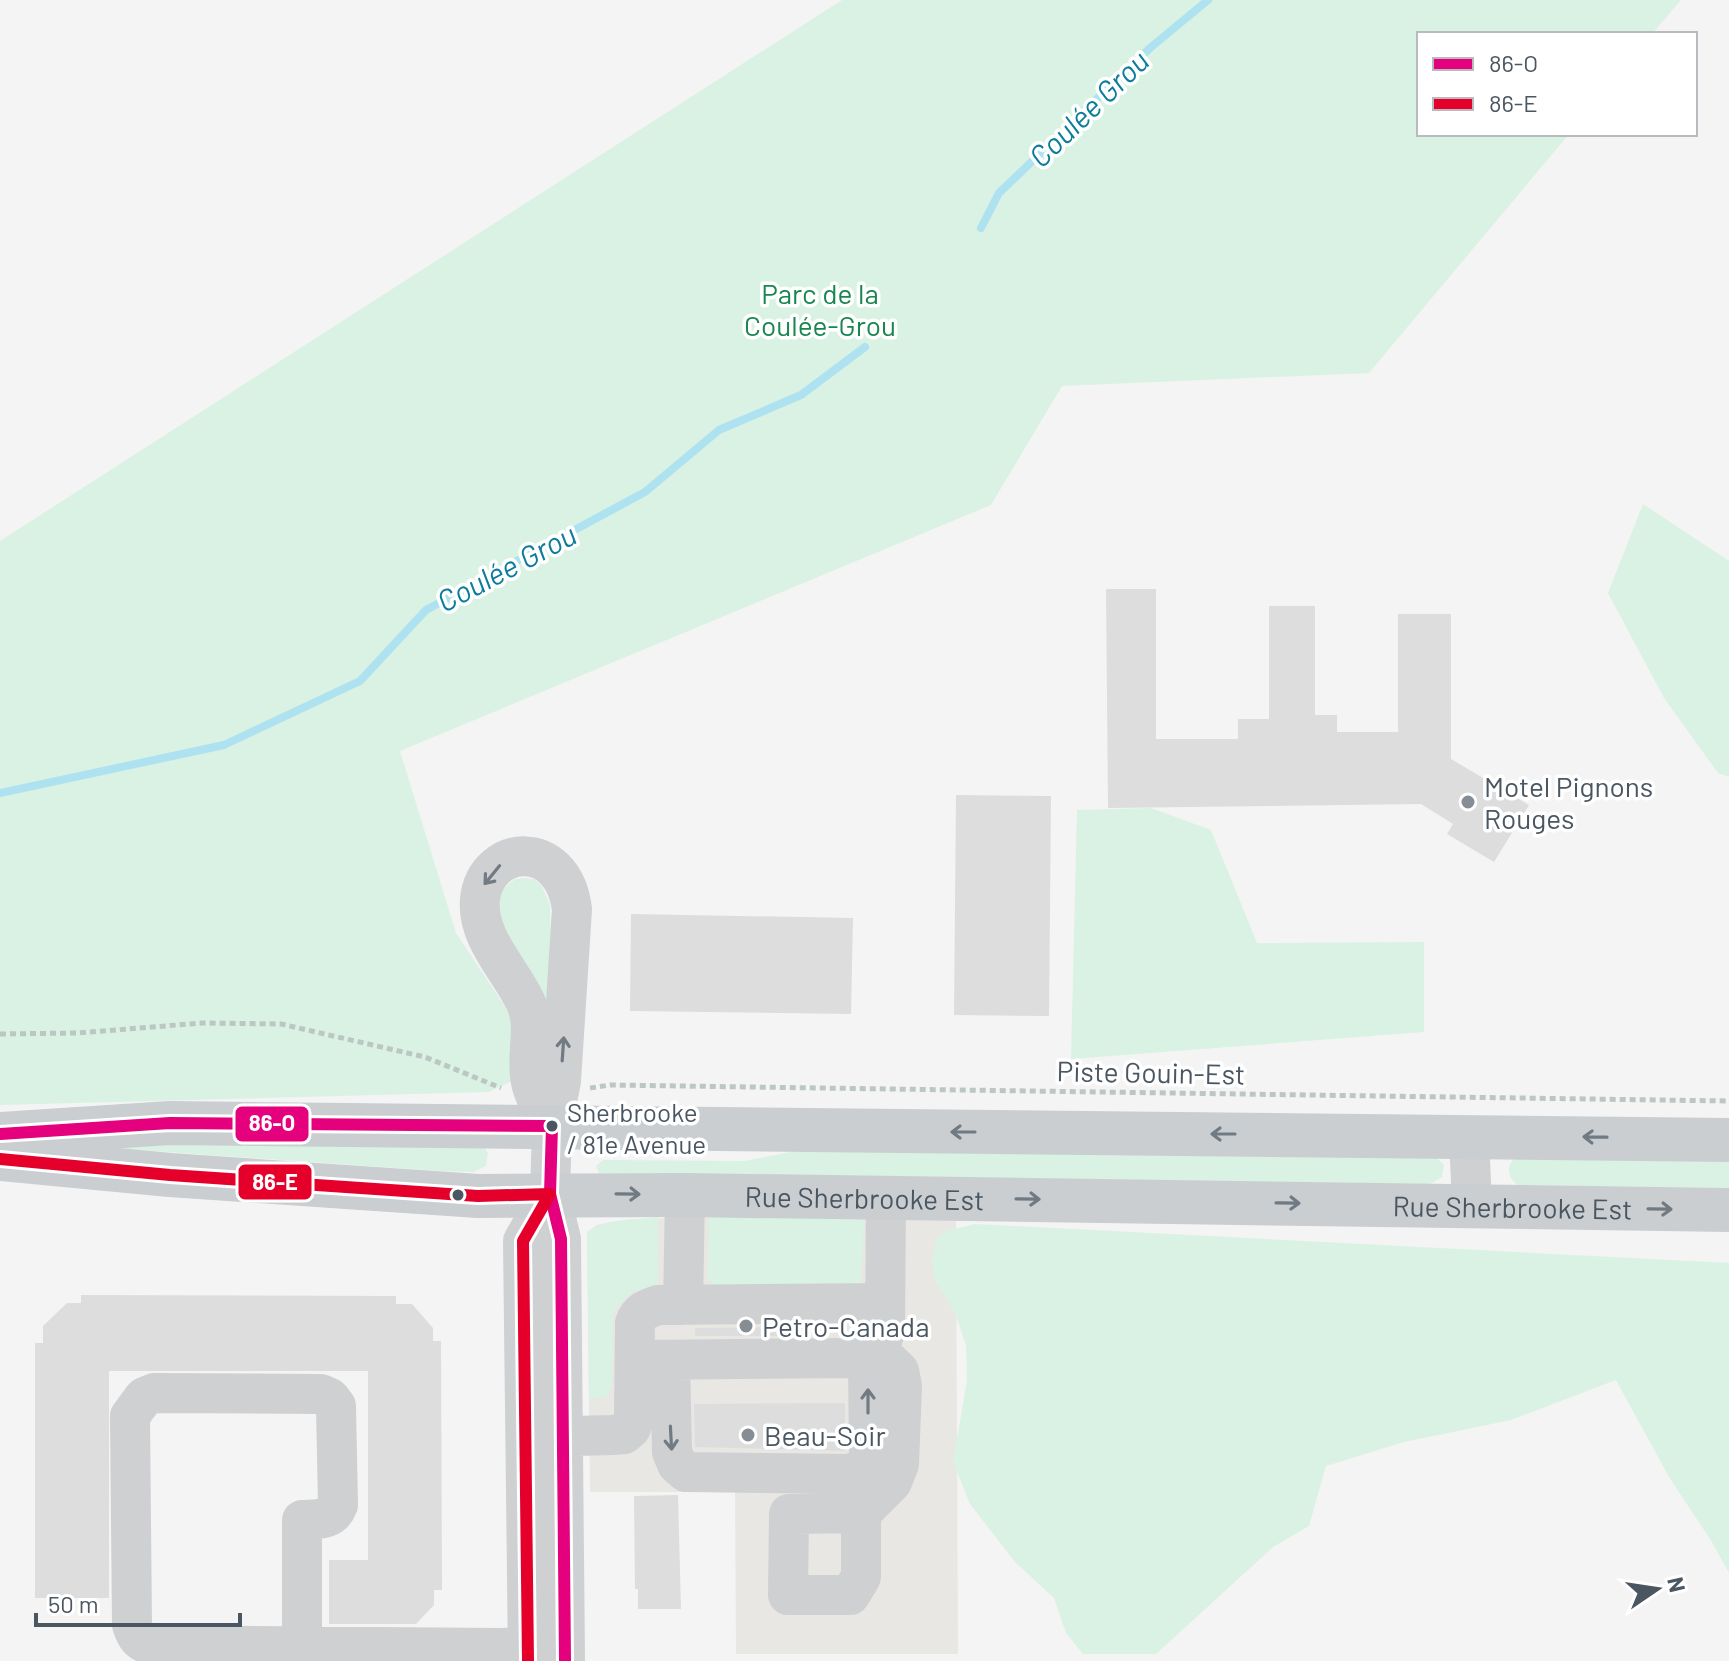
<svg xmlns="http://www.w3.org/2000/svg" width="1729" height="1661" viewBox="0 0 1729 1661" font-family="Barlow,sans-serif">
<rect width="100%" height="100%" fill="#f4f4f4"/>
<path fill="#e8e7e3" d="M 709,1215 L 956,1219 L 958,1654 L 736,1654 L 735,1492 L 590,1492 L 587,1232 L 597,1225 L 610,1222 Z"/>
<path fill="#d9f2e3" d="M 842,0 L 1681,0 L 1652,34 L 1419,34 L 1419,134 L 1569,134 L 1369,373 L 1062,386 L 991,505 L 400,751 L 456,933 L 514,1020 L 516,1079 L 489,1092 L 0,1105 L 0,541 Z
M 1643,504 L 1729,561 L 1729,777 L 1718,773 L 1664,698 L 1608,593 Z
M 1151,808 L 1211,830 L 1257,943 L 1424,942 L 1424,1032 L 1071,1059 L 1077,810 Z
M 524,878 L 534,879 L 542,886 L 550,905 L 552,1003 L 550,1080 L 497,909 L 501,890 L 515,879 Z
M 470,1142 L 484,1147 L 488,1153 L 486,1166 L 473,1172 L 439,1171 L 112,1148 L 112,1145 Z
M 822,1146 L 1435,1156 L 1444,1165 L 1442,1177 L 1430,1184 L 602,1173 L 599,1173 L 596,1166 L 603,1160 L 744,1161 Z
M 1517,1157 L 1729,1160 L 1729,1188 L 1518,1185 C 1507,1178 1505,1164 1517,1157 Z
M 709,1215 L 864,1218 L 861,1283 L 857,1286 L 713,1286 L 708,1278 Z
M 658,1217 L 658,1283 L 656,1287 L 632,1292 L 613,1312 L 612,1386 L 606,1397 L 589,1399 L 587,1232 C 607,1218 634,1220 658,1217 Z
M 975,1224 L 1729,1263 L 1729,1573 L 1712,1542 L 1669,1477 L 1616,1380 L 1511,1420 L 1404,1442 L 1326,1466 L 1309,1526 L 1273,1547 L 1156,1654 L 1083,1654 L 1066,1633 L 1054,1598 L 1015,1562 L 970,1504 L 953,1462 L 967,1380 L 966,1346 L 956,1315 L 935,1280 L 932,1258 L 937,1239 L 946,1231 Z"/>
<g fill="none" stroke-linecap="round" stroke-linejoin="round">
<path stroke="#aee2f0" stroke-width="8" d="M 981,228 L 999,193 L 1150,48 L 1208,0
M 0,793 L 224,745 L 360,681 L 426,610 L 645,492 L 719,430 L 801,395 L 865,347"/>
</g>
<path fill="#ddddde" d="M 1106,589 L 1156,589 L 1156,739 L 1238,739 L 1238,719 L 1269,719 L 1269,606 L 1315,606 L 1315,715 L 1337,715 L 1337,732 L 1398,732 L 1398,614 L 1451,614 L 1451,759 L 1529,805 L 1494,862 L 1447,834 L 1453,824 L 1421,804 L 1108,808 Z
M 956,795 L 1051,796 L 1049,1016 L 954,1015 Z
M 631,914 L 853,918 L 851,1014 L 630,1011 Z
M 81,1295 L 396,1296 L 396,1304 L 412,1304 L 433,1328 L 433,1341 L 441,1341 L 442,1590 L 434,1590 L 434,1605 L 416,1624 L 329,1624 L 329,1560 L 368,1560 L 368,1371 L 109,1371 L 109,1598 L 35,1598 L 35,1343 L 43,1343 L 43,1326 L 67,1303 L 81,1303 Z
M 799,1327 L 799,1336 L 695,1336 L 695,1328 Z
M 845,1403 L 845,1451 L 695,1447 L 694,1404 Z
M 678,1495 L 681,1609 L 638,1609 L 638,1589 L 635,1589 L 634,1496 Z"/>
<g fill="none" stroke-linecap="round" stroke-linejoin="round">
<path stroke="#bcc7c4" stroke-width="5" stroke-dasharray="6 4" stroke-linecap="butt" d="M 0,1034 L 78,1033 L 202,1023 L 281,1024 L 425,1057 L 501,1088
M 590,1088 L 610,1085 L 1729,1101"/>
<path stroke="#ced0d2" stroke-width="40" d="M 552,1126 C 544,1112 534,1097 531,1082 C 525,1057 537,1028 526,1003 C 511,970 476,938 480,899 C 486,844 563,837 572,909 L 561,1081 L 552,1126 L 550,1194 L 561,1239 L 565,1661
M 1469,1136 L 1472,1206
M 683,1305 L 685,1195
M 642,1360 L 854,1358 C 873,1356 881,1349 885,1331 L 886,1198
M 670,1360 L 672,1452 L 677,1464 L 686,1472 L 849,1474 L 867,1468 L 869,1459 L 868,1356
M 538,1437 L 612,1435 L 624,1434 L 631,1428 L 634,1416 L 635,1323 C 639,1311 647,1309 658,1305 L 885,1303
M 861,1513 L 789,1514 L 788,1595 L 850,1595 L 861,1577 L 861,1513 L 892,1482 L 899,1464 L 902,1386 L 899,1371 L 877,1350
M 302,1646 L 302,1520 C 318,1519 332,1521 338,1505 L 336,1406 L 330,1398 L 321,1394 L 154,1393 L 144,1397 L 130,1416 L 132,1625 C 136,1637 139,1642 151,1645 L 502,1648 L 565,1645
M 528,1661 L 523,1241 L 550,1194"/>
<g stroke="#caced1" stroke-width="44">
<path d="M 0,1134 L 170,1123 L 1729,1140"/>
<path id="s1" d="M 0,1159 L 170,1175 L 478,1196 L 685,1195 L 1729,1210"/>
</g>
<defs>
<path id="bus-1" d="M 0,1134 L 170,1123 L 552,1126 L 550,1194 L 561,1239 L 565,1661"/>
<path id="bus-2" d="M 0,1159 L 170,1175 L 478,1196 L 550,1194
M 528,1661 L 523,1241 L 550,1194"/>
</defs>
<use href="#bus-1" stroke="#fff" stroke-width="18"/>
<use href="#bus-2" stroke="#fff" stroke-width="18"/>
<use href="#bus-1" stroke="#e5007d" stroke-width="12"/>
<use href="#bus-2" stroke="#e4002b" stroke-width="12"/>
</g>
<defs><path id="oneway-shaft" d="M-6 0H5M1.5-3L5.5 0L1.5 3" fill="none" stroke-width="1.6" stroke-linecap="round" stroke-linejoin="round" transform="scale(2)"/></defs>
<g stroke="#727b83">
<use href="#oneway-shaft" transform="translate(492 875) rotate(129)"/>
<use href="#oneway-shaft" transform="translate(563 1049) rotate(-86)"/>
<use href="#oneway-shaft" transform="translate(868 1401) rotate(-90)"/>
<use href="#oneway-shaft" transform="translate(671 1438) rotate(87)"/>
</g>
<g stroke="#707a83">
<use href="#oneway-shaft" transform="translate(963 1132) rotate(-180)"/>
<use href="#oneway-shaft" transform="translate(1223 1134) rotate(-180)"/>
<use href="#oneway-shaft" transform="translate(1595 1137) rotate(-179)"/>
<use href="#oneway-shaft" transform="translate(628 1194) rotate(1)"/>
<use href="#oneway-shaft" transform="translate(1028 1199) rotate(1)"/>
<use href="#oneway-shaft" transform="translate(1288 1203) rotate(1)"/>
<use href="#oneway-shaft" transform="translate(1660 1209) rotate(1)"/>
</g>
<g fill="#868d94" stroke="#fff" stroke-width="3">
<circle cx="1468" cy="802" r="8"/>
<circle cx="746" cy="1326" r="8"/>
<circle cx="748" cy="1435" r="8"/>
</g>
<g fill="#4a5661" stroke="#fff" stroke-width="3">
<circle cx="552" cy="1126" r="7"/>
<circle cx="458" cy="1195" r="7"/>
</g>
<g text-anchor="middle" dominant-baseline="central" stroke-width="7" stroke-linejoin="round" paint-order="stroke">
<g font-size="26" fill="#4a5661" stroke="#fff" text-anchor="start">
<text x="567" y="1111">Sherbrooke<tspan x="567" dy="32">/ 81e Avenue</tspan></text>
</g>
<g font-size="28" fill="#17864f" stroke="#fff">
<text x="820" y="293">Parc de la<tspan x="820" dy="32">Coulée-Grou</tspan></text>
</g>
<g font-size="28" fill="#4a5661" stroke="#fff" text-anchor="start">
<text x="1484" y="786">Motel Pignons<tspan x="1484" dy="32">Rouges</tspan></text>
<text x="762" y="1326">Petro-Canada</text>
<text x="764" y="1435">Beau-Soir</text>
</g>
<g font-size="28" fill="#4a5661" stroke="#fff">
<text transform="translate(1151 1072) rotate(1)">Piste Gouin-Est</text>
<text stroke="none"><textPath href="#s1" startOffset="866">Rue Sherbrooke Est</textPath></text>
<text stroke="none"><textPath href="#s1" startOffset="1514">Rue Sherbrooke Est</textPath></text>
</g>
<g font-size="30" font-style="italic" fill="#0c7c9b" stroke="#fff">
<text transform="translate(1088 108) rotate(-44)">Coulée Grou</text>
<text transform="translate(506 567) rotate(-28)">Coulée Grou</text>
</g>
</g>
<g stroke="#fff" stroke-width="3">
<rect x="234" y="1105" width="76" height="38" rx="8" fill="#e5007d"/>
<rect x="237" y="1163" width="76" height="38" rx="8" fill="#e4002b"/>
</g>
<g font-size="22" text-anchor="middle" font-weight="bold" fill="#fff">
<text x="272" y="1131">86-O</text>
<text x="275" y="1190">86-E</text>
</g>
<rect x="1417" y="32" width="280" height="104" fill="#ffffff" stroke="#b7bbc0" stroke-width="2"/>
<rect x="1433" y="58" width="40" height="12" fill="#e5007d" stroke="#b7bbc0" stroke-width="2"/>
<text x="1489" y="72" font-size="24" fill="#4a5661">86-O</text>
<rect x="1433" y="98" width="40" height="12" fill="#e4002b" stroke="#b7bbc0" stroke-width="2"/>
<text x="1489" y="112" font-size="24" fill="#4a5661">86-E</text>
<g transform="translate(1657 1589) rotate(77)" stroke="#ffffff" stroke-width="6" paint-order="stroke">
<path d="M0-6L14 30L0 20L-14 30Z" fill="#4a5661"/>
<text y="-12" font-size="22" font-weight="bold" text-anchor="middle" fill="#4a5661">N</text>
</g>
<path d="M36 1613v12h204v-12" fill="none" stroke="#4a5661" stroke-width="4"/>
<text x="48" y="1613" font-size="24" fill="#4a5661" stroke="#ffffff" stroke-width="6" paint-order="stroke">50 m</text>
</svg>
